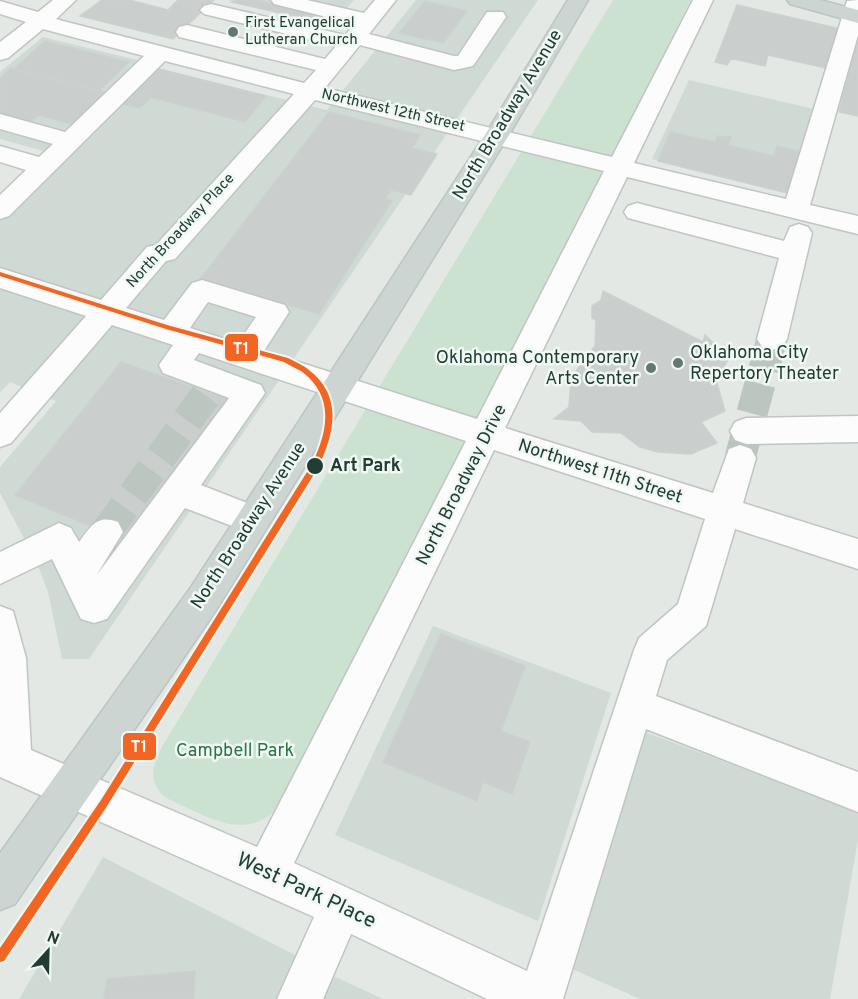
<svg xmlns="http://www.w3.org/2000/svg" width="858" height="999" viewBox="0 0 858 999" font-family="Overpass,sans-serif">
<rect width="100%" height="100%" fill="#e3e8e5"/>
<path fill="#d0dad5" d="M 228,0 L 354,0 L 332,25 Z
M 416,0 L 538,0 L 89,659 L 62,659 L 48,592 L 37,563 L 0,493 L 0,467 L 56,401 L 10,382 L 0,393 L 0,219 L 157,68 L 327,110 Z
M 43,37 L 145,62 L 50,153 L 0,139 L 0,72 Z
M 689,80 L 814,109 L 787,191 L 652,159 Z
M 433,626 L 611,693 L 538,921 L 335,835 Z
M 642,731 L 858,811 L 858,840 L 830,999 L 640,999 L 572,969 Z
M 103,857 L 299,957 L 281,999 L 19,999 Z
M 329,974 L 383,999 L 318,999 Z"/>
<path fill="#cbe2d1" d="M 613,0 L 691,0 L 282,802 C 249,847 205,815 166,798 C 146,781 153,765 163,745 Z"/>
<path fill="#cacfcd" stroke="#cbd1ce" stroke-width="1.5" d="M 102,0 L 129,0 L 168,10 L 178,0 L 214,0 L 173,39 L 80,16 Z
M 238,0 L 256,0 L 323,16 L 310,20 L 232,2 Z
M 425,1 L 467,11 L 443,43 L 399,33 Z
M 737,5 L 841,29 L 831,69 L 768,55 L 765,66 L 734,59 L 730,60 L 727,65 L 715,62 Z
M 858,35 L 858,116 L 839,112 Z
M 45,41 L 129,62 L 99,91 L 14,69 Z
M 11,68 L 112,94 L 79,126 L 38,115 L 29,124 L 0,116 L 0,78 Z
M 159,69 L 266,96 L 245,122 L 135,93 Z
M 133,94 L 150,98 L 140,108 L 123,104 Z
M 329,112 L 420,135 L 412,148 L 437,154 L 411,195 L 391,190 L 385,199 L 392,201 L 319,314 L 201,278 Z
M 670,132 L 715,142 L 717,136 L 731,137 L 728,145 L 774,156 L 777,146 L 803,152 L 792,194 L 658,161 Z
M 603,291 L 703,342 L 705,335 L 729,358 L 716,380 L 725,411 L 701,422 L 717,443 L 691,454 L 658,452 L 640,447 L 621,433 L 592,432 L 581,421 L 554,419 L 569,407 L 571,378 L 595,346 L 596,320 L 592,318 L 592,306 L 601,300 Z
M 121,362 L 226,399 L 127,541 L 15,495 Z
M 441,634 L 525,666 L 501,731 L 530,742 L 512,794 L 483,782 L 477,801 L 383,762 Z
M 195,971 L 194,999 L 104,999 L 107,979 Z"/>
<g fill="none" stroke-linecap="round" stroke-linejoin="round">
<path stroke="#bcc6c1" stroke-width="31" stroke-dasharray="31 15" stroke-linecap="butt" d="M 740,458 L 772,339
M 106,532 L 208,392"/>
<defs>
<path id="minor" d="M 53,0 L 76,0 L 56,19 L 63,21 L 304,83 L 316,70 L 179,37 L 176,32 L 179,27 L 187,25 L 325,59 L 336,46 L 204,14 L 200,10 L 204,6 L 211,4 L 345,35 L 355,24 L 274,4 L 271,0 L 307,0 L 364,13 L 375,0 L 396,0 L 369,34 L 454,56 L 458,56 L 487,12 L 503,12 L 506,17 L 473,66 L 454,70 L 360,45 L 325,88 L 612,157 L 693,0 L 713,0 L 634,163 L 786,199 L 847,1 L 858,0 L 858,35 L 810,205 L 858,216 L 858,234 L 627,177 L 505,428 L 713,493 L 729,449 L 740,445 L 751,449 L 756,458 L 743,503 L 858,539 L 858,569 L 735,529 L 706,626 L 667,660 L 656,696 L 858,772 L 858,812 L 646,729 L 563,999 L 487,999 L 351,934 L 323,999 L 277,999 L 314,917 L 0,777 L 0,606 L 13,611 L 26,658 L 31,750 L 257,847 L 466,441 L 199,353 L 194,360 L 261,385 L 265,393 L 201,485 L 265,510 L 270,520 L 265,530 L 253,534 L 185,508 L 107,619 L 94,623 L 81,619 L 52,559 L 0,584 L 0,552 L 59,523 L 71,528 L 79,542 C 91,526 97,514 118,522 L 123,532 L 96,576 L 229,398 L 163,373 L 159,365 L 173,345 L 112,325 L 11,443 L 0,447 L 0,413 L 86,316 L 0,288 L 0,268 L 101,300 L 147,247 L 156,245 L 294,94 L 165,61 L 9,216 L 0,219 L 0,195 L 26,170 L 0,162 L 0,146 L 39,157 L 53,144 L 0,129 L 0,114 L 65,132 L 144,56 L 43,29 L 8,58 L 0,60 L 0,42 L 26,22 L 0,14 L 0,1 L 38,12 ZM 315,100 L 604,171 L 477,419 L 264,351 L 289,312 L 285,305 L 202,280 L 192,283 L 164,320 L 126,308 L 166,261 L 175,259 ZM 208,302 L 256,317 L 238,343 L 190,328 ZM 494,450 L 705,519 L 678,604 L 639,638 L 634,650 L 527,971 L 294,863 Z
M 637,203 L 784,241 L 790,227 L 799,224 L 808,227 L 812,233 L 787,339 L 782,347 L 772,350 L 762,347 L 757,339 L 779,258 L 628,218 L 624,212 L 628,206 Z
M 858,416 L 858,442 L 746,444 L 735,440 L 730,431 L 735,422 L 746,418 Z"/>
<path id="major" d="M 568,0 L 588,0 L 509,135 L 217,609 L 15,904 L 0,910 L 0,853 L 191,587 L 485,135 Z
M 787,0 L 820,0 L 858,10 L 858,23 L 790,4 Z"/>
</defs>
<use href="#minor" stroke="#c0c5c2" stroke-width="3"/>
<use href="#major" stroke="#bbc5c1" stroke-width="3"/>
<use href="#minor" fill="#fbfcfb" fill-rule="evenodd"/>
<use href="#major" fill="#cdd5d2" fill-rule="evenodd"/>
<defs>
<path id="tram-1" d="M 0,272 L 167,325 L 288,358 C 294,361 300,364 305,367 C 344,394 335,432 318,468 L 107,806 L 4,961 L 0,962 L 0,948 L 101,800 L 312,464 C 328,431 335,396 301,371 C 295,368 289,365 284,362 L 166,329 L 0,276 Z"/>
</defs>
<use href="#tram-1" stroke="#f0f8f4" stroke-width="4"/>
<use href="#tram-1" fill="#f26522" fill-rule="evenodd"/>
</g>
<g fill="#647871" stroke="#f0f8f4" stroke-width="2">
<circle cx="233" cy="32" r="6"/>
<circle cx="678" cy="363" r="6"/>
<circle cx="651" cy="368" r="6"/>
</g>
<circle fill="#203c33" stroke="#f0f8f4" stroke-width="2" cx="315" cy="466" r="9"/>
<g text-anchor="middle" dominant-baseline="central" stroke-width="5" stroke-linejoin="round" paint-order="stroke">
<g font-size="15" fill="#203c33" stroke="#f0f8f4" text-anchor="start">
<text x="245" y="23">First Evangelical<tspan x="245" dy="17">Lutheran Church</tspan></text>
</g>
<g font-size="15" fill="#203c33" stroke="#f0f8f4">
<text transform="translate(393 111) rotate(13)">Northwest 12th Street</text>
<text transform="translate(181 231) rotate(-47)">North Broadway Place</text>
</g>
<g font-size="18" fill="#203c33" stroke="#f0f8f4">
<text transform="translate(508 115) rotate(-59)">North Broadway Avenue</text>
<text transform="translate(600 472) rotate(18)">Northwest 11th Street</text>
<text transform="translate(462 485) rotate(-63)">North Broadway Drive</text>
<text transform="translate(249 526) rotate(-57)">North Broadway Avenue</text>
</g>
<g font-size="18" fill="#203c33" stroke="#f0f8f4" text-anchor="start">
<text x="690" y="353">Oklahoma City<tspan x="690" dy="21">Repertory Theater</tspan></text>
<text x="639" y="358" text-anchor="end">Oklahoma Contemporary<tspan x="639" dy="21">Arts Center</tspan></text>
</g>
<g font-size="18" font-weight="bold" fill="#203c33" stroke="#f0f8f4" text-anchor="start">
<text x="330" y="466">Art Park</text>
</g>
<g font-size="18" fill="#297442" stroke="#f0f8f4">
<text x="235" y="751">Campbell Park</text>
</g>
<g font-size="21" fill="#203c33" stroke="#f0f8f4">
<text transform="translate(306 891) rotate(25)">West Park Place</text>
</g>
</g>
<g stroke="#f0f8f4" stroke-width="2">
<rect x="224" y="333" width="35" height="29" rx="6" fill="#f26522"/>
<rect x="122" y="732" width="35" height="29" rx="6" fill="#f26522"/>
</g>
<g font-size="16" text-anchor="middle" font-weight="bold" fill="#fff">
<text x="241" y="354">T1</text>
<text x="139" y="752">T1</text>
</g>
<g transform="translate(48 951) rotate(22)" stroke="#f0f8f4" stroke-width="4.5" paint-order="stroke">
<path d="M0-4.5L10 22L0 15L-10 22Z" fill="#203c33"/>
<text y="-9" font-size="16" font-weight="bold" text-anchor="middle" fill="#203c33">N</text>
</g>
</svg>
